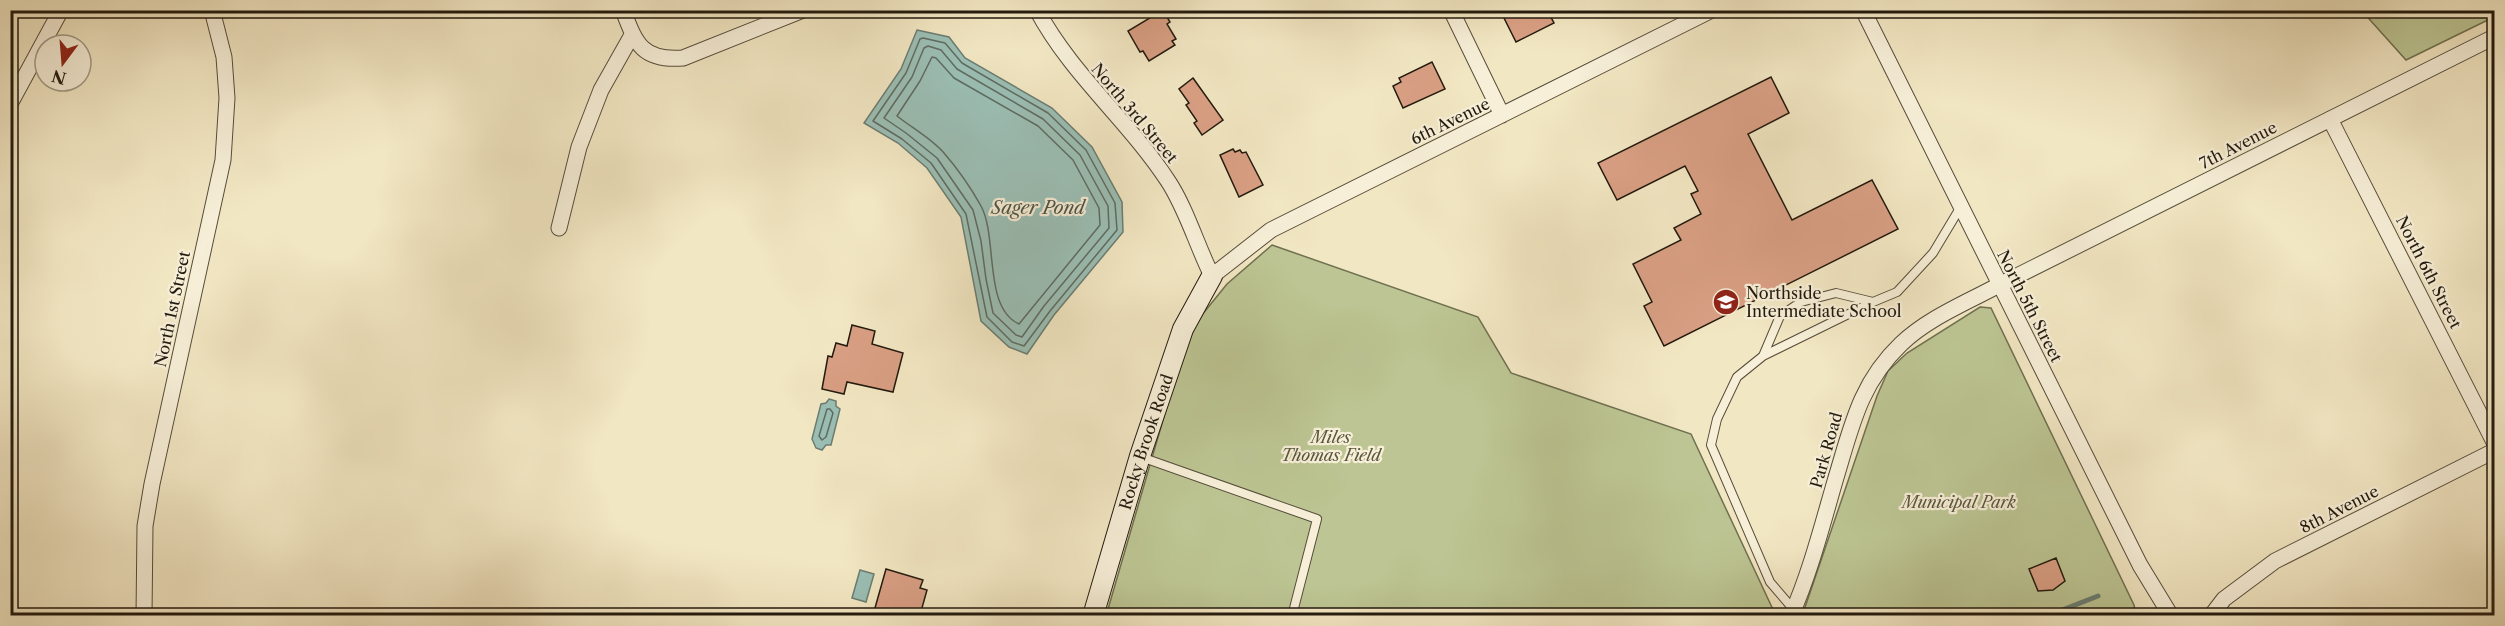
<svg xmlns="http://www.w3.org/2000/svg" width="2505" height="626" viewBox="0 0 2505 626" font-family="'Libre Caslon Text',serif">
<rect width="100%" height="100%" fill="#f2e7c3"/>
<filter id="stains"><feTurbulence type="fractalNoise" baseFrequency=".00333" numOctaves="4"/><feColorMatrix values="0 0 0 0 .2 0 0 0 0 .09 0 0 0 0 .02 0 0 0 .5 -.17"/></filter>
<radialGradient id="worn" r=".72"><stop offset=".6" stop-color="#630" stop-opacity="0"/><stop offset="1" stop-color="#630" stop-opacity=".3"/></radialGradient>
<path fill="#bcc593" stroke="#6f7050" stroke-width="1.5" d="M 2362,11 L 2494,11 L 2494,17 L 2406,60 Z
M 1272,245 L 1478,317 L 1511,373 L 1691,434 L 1776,616 L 1106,616 L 1177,372 L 1197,321 L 1227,284 Z
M 1980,307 L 1991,308 L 2134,605 L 2136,615 L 1802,616 L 1877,396 L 1888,371 L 1907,353 Z"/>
<path fill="#9bbfb5" stroke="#6b7d72" stroke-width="1.5" d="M 917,30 L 949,37 L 965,58 L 1052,108 L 1092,147 L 1122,202 L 1123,232 L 1054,315 L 1027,354 L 1009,347 L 981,321 L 961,217 L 927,168 L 898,143 L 864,123 L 901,69 Z
M 829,399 L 836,401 L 836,406 L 840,409 L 831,445 L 826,445 L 822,450 L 816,448 L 812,439 L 821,404 L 826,403 Z
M 860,570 L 874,574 L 866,602 L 852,598 Z"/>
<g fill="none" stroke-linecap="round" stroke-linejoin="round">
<path stroke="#5e6c62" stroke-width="1.5" d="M 923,38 L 945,43 L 962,63 L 1048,113 L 1086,150 L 1115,203 L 1117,230 L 1050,311 L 1024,346 L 1012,342 L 987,317 L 966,214 L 931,163 L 902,139 L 873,121 L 906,73 L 920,39 Z
M 928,46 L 941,50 L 957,69 L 1043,119 L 1080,155 L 1108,206 L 1109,228 L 1044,306 L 1022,337 L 1016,335 L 993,313 L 986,279 L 981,241 L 973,210 L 937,158 L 906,133 L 884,118 L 912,77 L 924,48 Z
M 932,57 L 936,58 L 954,78 L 1038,126 L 1073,160 L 1099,208 L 1100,225 L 1019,324 C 983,308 998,237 981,206 C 971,188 957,168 944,153 C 931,138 912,128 897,116 L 920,81 Z
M 827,409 L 830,409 L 833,413 L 826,437 L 822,440 L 819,436 Z"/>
<path stroke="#6b7d72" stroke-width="5" d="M 2047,616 L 2098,596"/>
</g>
<path fill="#d99f84" stroke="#221a0e" stroke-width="1.5" d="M 1163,10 L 1170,22 L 1167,24 L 1176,39 L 1172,41 L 1175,45 L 1149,61 L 1143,51 L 1140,52 L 1128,31 Z
M 1506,10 L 1547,10 L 1554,23 L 1516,42 L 1504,18 L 1508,15 Z
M 1432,62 L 1445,89 L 1403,108 L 1393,86 L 1401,82 L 1399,78 Z
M 1771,77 L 1789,113 L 1748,134 L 1792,220 L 1872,180 L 1898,229 L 1664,346 L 1644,306 L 1652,302 L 1633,264 L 1681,240 L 1674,228 L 1701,214 L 1691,194 L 1698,191 L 1685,166 L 1617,200 L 1598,163 Z
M 1193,78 L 1223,120 L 1202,135 L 1194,123 L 1197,121 L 1186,105 L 1189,103 L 1179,89 Z
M 1233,149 L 1235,152 L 1240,150 L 1242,153 L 1246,152 L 1263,185 L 1239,197 L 1220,155 Z
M 852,325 L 875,331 L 872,344 L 903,353 L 893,392 L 847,382 L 844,394 L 822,389 L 828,356 L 832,357 L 836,343 L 847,346 Z
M 2056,558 L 2065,581 L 2053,590 L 2038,591 L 2029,569 Z
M 886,569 L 923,580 L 920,588 L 927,590 L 920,615 L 873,615 Z"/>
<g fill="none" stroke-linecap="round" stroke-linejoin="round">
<defs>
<path id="lane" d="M 1763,356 L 1873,302
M 1141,457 L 1317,519 L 1292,616
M 1794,610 L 1770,582 L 1711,445 L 1717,419 L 1737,377 L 1763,356 L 1780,316 L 1801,302 L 1836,293 L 1873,302 L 1897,292 L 1933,253 L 1960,208"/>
<path id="street" d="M 623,10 C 636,45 643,61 683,58 L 803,10
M 1037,10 C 1071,74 1128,120 1168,181 C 1186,208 1197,246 1212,276 L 1271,230 L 1712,10
M 1451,10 L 1502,115
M 1863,10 L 2140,565 L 2171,616
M 10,104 L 61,10
M 2330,119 L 2494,442
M 559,228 L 579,147 L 601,90 L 632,35
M 144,616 L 145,526 L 152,484 L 223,160 L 227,98 L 224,57 L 212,10
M 1791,616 C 1810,573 1822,526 1835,481 C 1851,429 1859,384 1901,344 C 1928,318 1966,303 1999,285 L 2494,37
M 2211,616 L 2224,599 L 2275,561 L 2494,451"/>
<g id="secondary">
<path id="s1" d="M 1093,616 L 1140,456 L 1183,329 L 1212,276"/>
</g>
</defs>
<use href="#lane" stroke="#564d3b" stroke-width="10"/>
<use href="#street" stroke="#564d3b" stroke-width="17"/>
<use href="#secondary" stroke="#221a0e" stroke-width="22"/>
<use href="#lane" stroke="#f7efd8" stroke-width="8"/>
<use href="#street" stroke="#f7efd8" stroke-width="15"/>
<use href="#secondary" stroke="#f7efd8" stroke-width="20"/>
</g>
<defs>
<symbol id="school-disc" viewBox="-11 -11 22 22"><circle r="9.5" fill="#8f2418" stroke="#f7efd8"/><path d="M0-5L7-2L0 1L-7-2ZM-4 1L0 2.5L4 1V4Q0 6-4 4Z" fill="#fff"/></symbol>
</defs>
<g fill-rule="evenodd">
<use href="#school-disc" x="1711" y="287" width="30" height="30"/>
</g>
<g text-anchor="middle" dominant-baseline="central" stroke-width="4.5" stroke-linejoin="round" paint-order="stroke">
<g font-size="16" fill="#221a0e" stroke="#f7efd8">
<text transform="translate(1135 113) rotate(50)">North 3rd Street</text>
<text transform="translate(1450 121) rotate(-26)">6th Avenue</text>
<text transform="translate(2238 145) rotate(-27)">7th Avenue</text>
<text transform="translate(2429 272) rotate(63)">North 6th Street</text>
<text transform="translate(2030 306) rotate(63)">North 5th Street</text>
<text transform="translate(172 309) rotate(-78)">North 1st Street</text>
<text stroke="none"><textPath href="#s1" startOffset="182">Rocky Brook Road</textPath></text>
<text transform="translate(1826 450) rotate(-74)">Park Road</text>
<text transform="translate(2339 509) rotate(-27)">8th Avenue</text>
</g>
<g font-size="16" fill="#221a0e" stroke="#f7efd8" text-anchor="start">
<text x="1746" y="293">Northside<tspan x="1746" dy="18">Intermediate School</tspan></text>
</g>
<g font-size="16" font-style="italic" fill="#58563d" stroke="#f7efd8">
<text x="1331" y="437">Miles<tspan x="1331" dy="18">Thomas Field</tspan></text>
<text x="1959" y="502">Municipal Park</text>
</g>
<g font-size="18" font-style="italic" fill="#4c5448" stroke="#f7efd8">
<text x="1038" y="208">Sager Pond</text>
</g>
</g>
<rect width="2505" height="626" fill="none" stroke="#f2e7c3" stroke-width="36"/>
<rect x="12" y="12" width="2481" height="602" fill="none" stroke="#221a0e" stroke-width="3"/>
<rect x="18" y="18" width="2469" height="590" fill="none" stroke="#221a0e" stroke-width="1.5"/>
<g transform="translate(63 63) rotate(196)"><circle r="28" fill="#f7efd8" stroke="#a29a87" stroke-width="1.5"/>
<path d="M0-4.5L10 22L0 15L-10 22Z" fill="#8f2418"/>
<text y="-9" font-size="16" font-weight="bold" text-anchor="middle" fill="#221a0e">N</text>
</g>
<rect width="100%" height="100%" filter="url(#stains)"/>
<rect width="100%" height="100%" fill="url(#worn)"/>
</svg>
